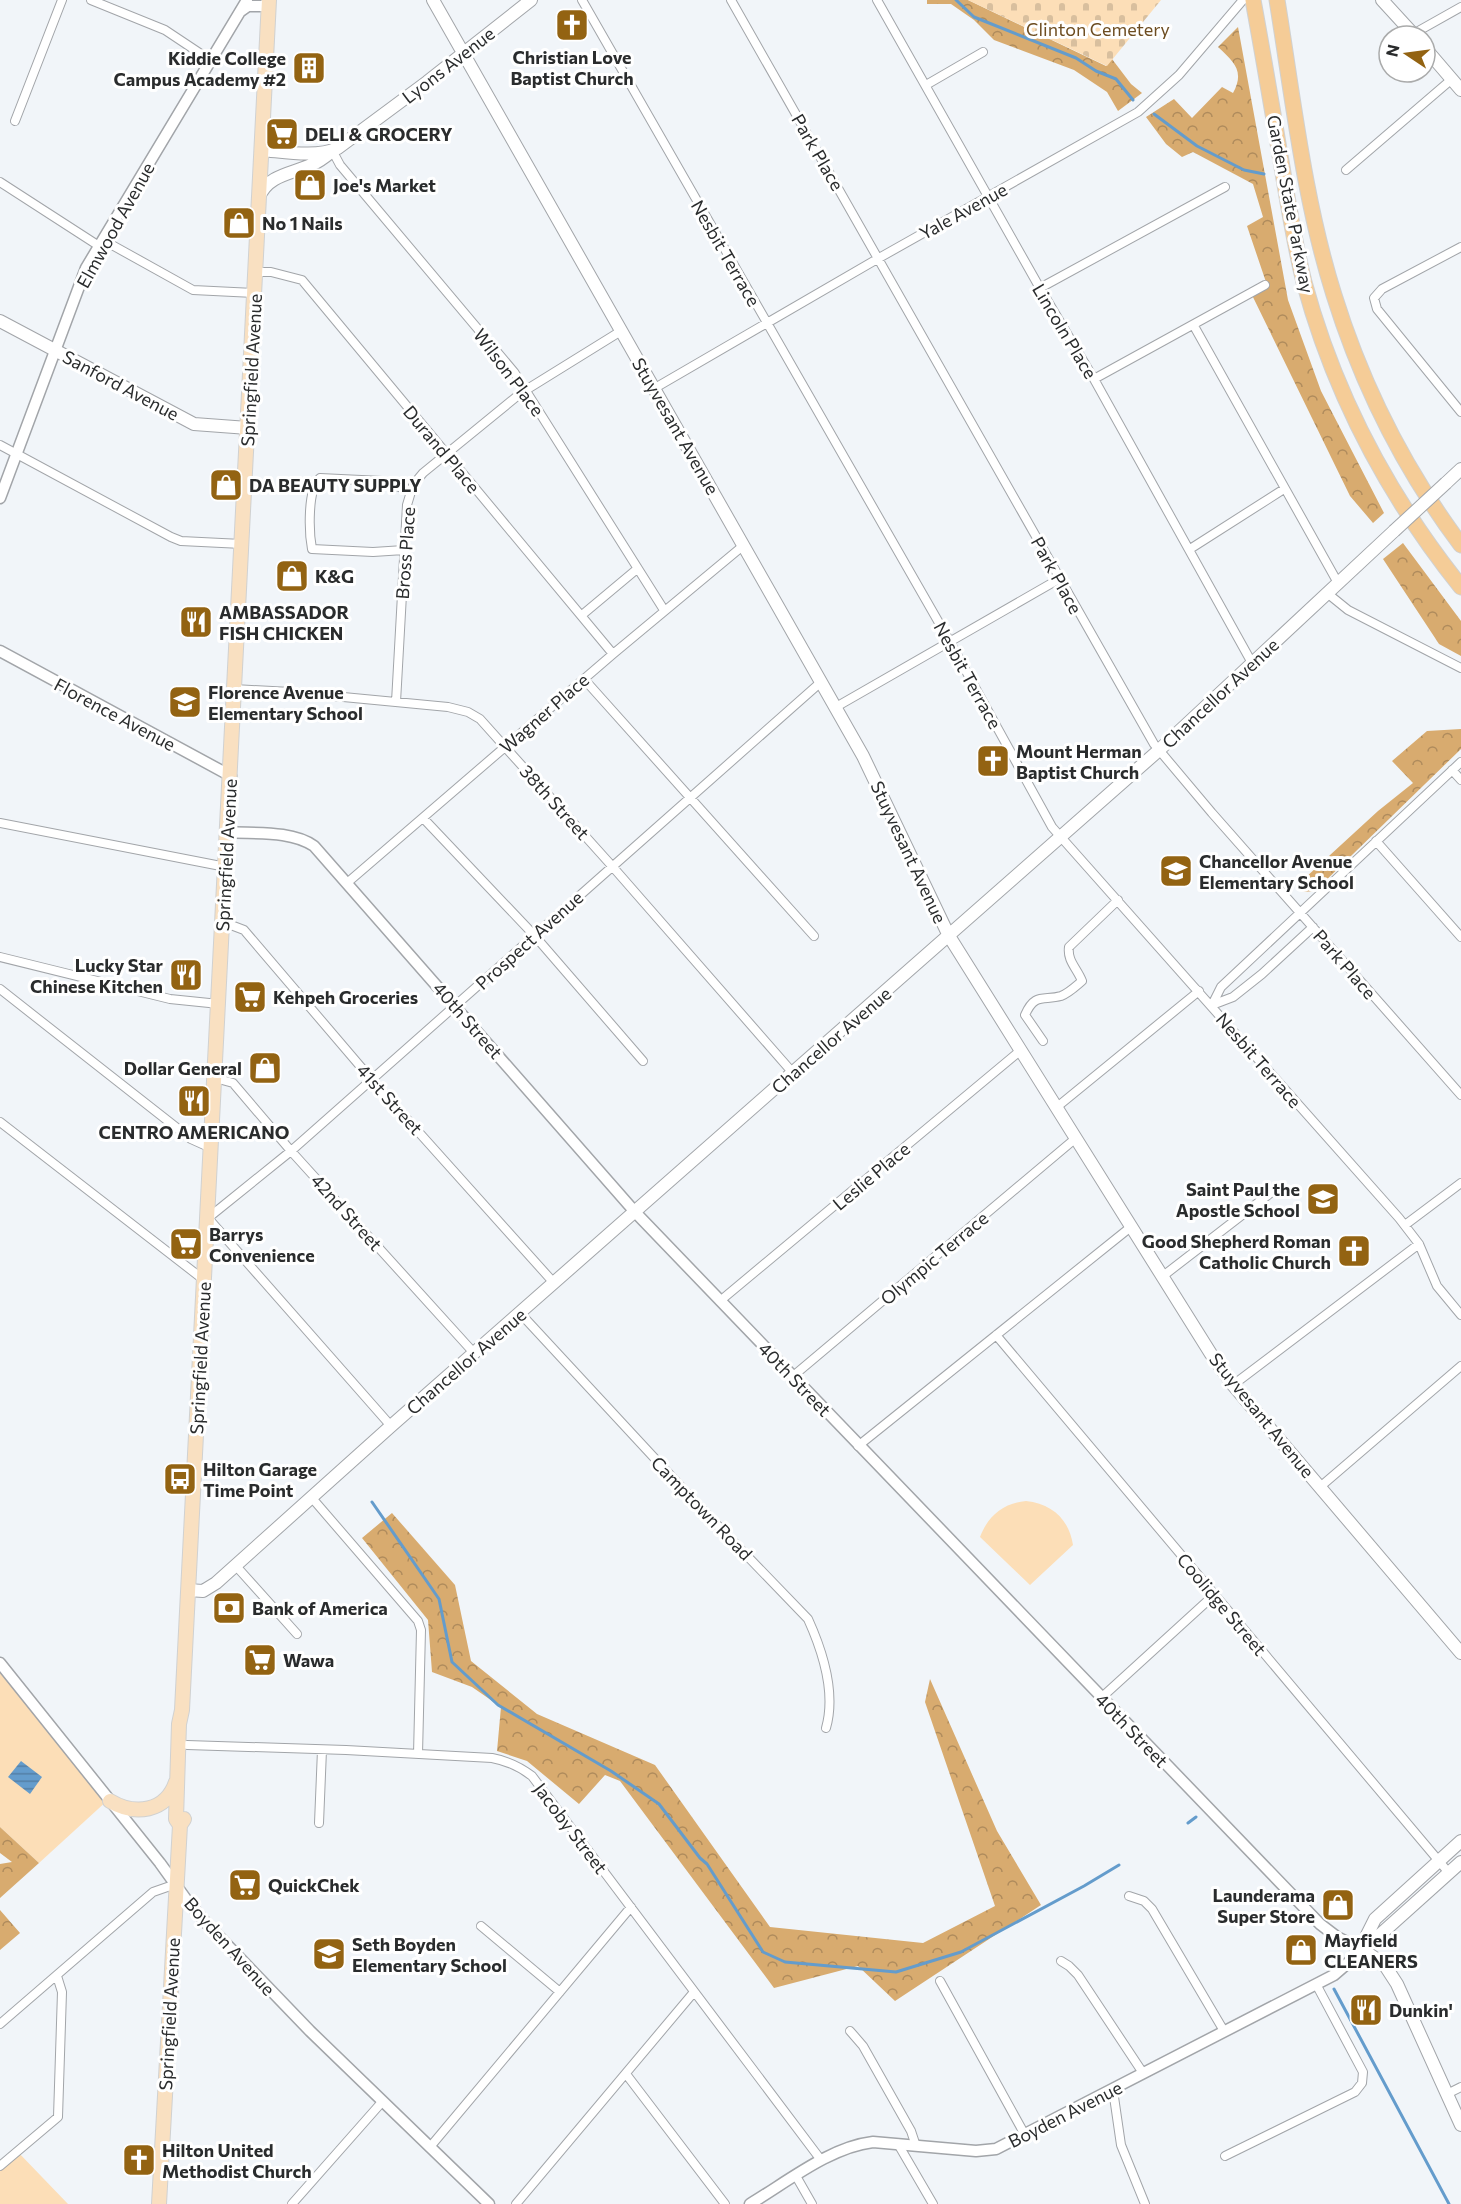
<svg xmlns="http://www.w3.org/2000/svg" width="1461" height="2204" viewBox="0 0 1461 2204" font-family="Commissioner,sans-serif">
<defs>
<pattern id="forest-crowns" width="20" height="18" patternUnits="userSpaceOnUse" patternTransform="scale(1.5)"><rect width="20" height="18" fill="#d8ab6f"/><path d="M2 6a3 3 0 1 1 6 0M12 15a3 3 0 1 1 6 0" fill="none" stroke="#af8b5c"/></pattern>
<pattern id="cemetery-stones" width="16" height="16" patternUnits="userSpaceOnUse" patternTransform="scale(1.5)"><rect width="16" height="16" fill="#fcdeb7"/><path d="M2 7V4a2 2 0 0 1 4 0v3zM10 15v-3a2 2 0 0 1 4 0v3z" fill="#d8bf9e"/></pattern>
<pattern id="water-rules" width="6" height="5" patternUnits="userSpaceOnUse" patternTransform="scale(1.5)"><rect width="6" height="5" fill="#649ccc"/><path d="M0 2.5h6" fill="none" stroke="#537fa6"/></pattern>
</defs>
<rect width="100%" height="100%" fill="#f1f5f9"/>
<path fill="#fcdeb7" d="M 1026,1501 C 1052,1504 1069,1519 1073,1545 L 1030,1585 L 980,1537 C 988,1516 1003,1503 1026,1501 Z
M 0,1666 L 109,1799 L 39,1863 L 0,1827 Z
M 16,2150 L 68,2204 L 0,2204 L 0,2165 Z"/>
<path fill="url(#forest-crowns)" d="M 927,0 L 968,0 L 1106,66 L 1112,59 L 1131,84 L 1142,93 L 1118,111 L 1107,92 L 1074,70 L 994,40 L 974,20 L 951,4 L 927,4 Z
M 1238,27 L 1288,300 L 1321,391 L 1384,513 L 1373,523 L 1350,496 L 1251,293 L 1267,285 L 1247,226 L 1263,217 L 1253,184 L 1193,152 L 1182,157 L 1166,144 L 1146,117 L 1174,99 L 1192,118 L 1222,87 L 1233,93 C 1245,71 1234,62 1218,47 Z
M 1403,543 L 1461,621 L 1461,656 L 1439,644 L 1383,559 Z
M 1461,729 L 1461,749 L 1315,891 L 1302,892 L 1305,878 L 1378,811 L 1413,783 L 1392,761 L 1427,731 Z
M 392,1513 L 455,1585 L 471,1661 L 537,1714 L 655,1765 L 770,1927 L 923,1943 L 995,1906 L 925,1702 L 930,1679 L 997,1831 L 1041,1905 L 895,2001 L 858,1966 L 774,1988 L 620,1781 L 605,1775 L 579,1804 L 527,1761 L 497,1751 L 501,1707 L 472,1687 L 432,1672 L 428,1620 L 362,1538 Z
M 0,1827 L 39,1863 L 0,1898 L 0,1864 L 12,1862 L 0,1853 Z
M 0,1910 L 20,1933 L 0,1950 Z"/>
<path fill="url(#cemetery-stones)" d="M 968,0 L 1161,0 L 1107,66 Z"/>
<path fill="url(#water-rules)" d="M 21,1761 L 42,1777 L 30,1794 L 8,1777 Z"/>
<g fill="none" stroke-linecap="round" stroke-linejoin="round">
<path stroke="#649ccc" stroke-width="3" d="M 956,0 L 974,17 L 1076,58 L 1096,71 L 1116,79 L 1133,100
M 1154,114 L 1197,146 L 1244,170 L 1264,174
M 372,1502 L 439,1599 L 452,1662 L 498,1705 L 611,1771 L 659,1804 L 700,1858 L 707,1864 L 763,1952 L 785,1962 L 896,1972 L 961,1952 L 1084,1886 L 1119,1865
M 1188,1823 L 1196,1817
M 1334,1989 L 1449,2204"/>
<defs>
<path id="minor" d="M 91,0 L 165,30 L 210,60
M 582,0 L 950,642 L 1052,827 L 1399,1218 L 1419,1244 L 1437,1286 L 1461,1315
M 731,0 L 1154,744 L 1212,813 L 1461,1095
M 877,0 L 1037,283 L 1094,379 L 1252,663
M 1413,34 L 1461,7
M 926,85 L 983,52
M 15,121 L 62,0
M 332,150 L 340,165 L 514,372 L 664,610
M 1346,170 L 1452,79
M 0,182 L 99,246
M 103,240 L 193,290 L 254,293
M 1461,247 L 1382,289 L 1374,298 L 1377,309 L 1461,412
M 256,272 L 271,272 L 302,280 L 613,654
M 1040,288 L 1225,187
M 1194,326 L 1338,583
M 1094,379 L 1265,285
M 655,388 L 879,258 L 1138,112 L 1179,75 L 1243,0
M 0,445 L 171,537 L 181,541 L 242,544
M 1190,549 L 1284,489
M 404,550 L 373,552 L 312,549 C 309,533 307,489 320,478 L 382,481 L 411,491
M 1327,593 L 1348,610 L 1461,668
M 582,615 L 637,569
M 584,679 L 814,936
M 234,689 L 291,692 L 448,707 L 468,712 L 480,719 L 612,866 L 793,1073
M 396,702 L 407,505 L 413,485 L 423,473 L 521,393 L 621,331
M 836,707 L 1059,579
M 1452,770 L 1461,780
M 423,818 L 534,935 L 643,1061
M 0,823 L 226,867
M 1376,841 L 1461,937
M 347,883 L 613,654 L 744,545
M 223,922 L 244,930 L 372,1080 L 554,1283
M 0,957 L 170,999 L 219,1004
M 0,989 L 191,1139 L 211,1148
M 1212,1005 L 1221,987 L 1461,762
M 1212,1005 L 1233,997 L 1262,974 L 1313,927
M 1043,1041 L 1025,1015 C 1035,992 1044,1001 1061,996 C 1069,993 1076,986 1082,981 C 1077,968 1067,961 1069,947 L 1118,900
M 215,1078 L 233,1083 L 291,1151 L 474,1353
M 1057,1107 L 1199,991
M 0,1122 L 204,1280
M 1405,1225 L 1461,1183
M 1163,1276 L 1277,1188
M 720,1301 L 1021,1050
M 520,1313 L 697,1504 L 808,1619 C 823,1652 836,1693 826,1728
M 996,1335 L 1449,1873
M 792,1377 L 1076,1138
M 1233,1385 L 1419,1244
M 391,1426 L 208,1218 L 291,1151 L 821,682
M 858,1446 L 1132,1226
M 1320,1487 L 1461,1366
M 312,1498 L 418,1621 L 421,1630 L 418,1754
M 236,1566 L 297,1634
M 1101,1698 L 1214,1595
M 187,1745 L 346,1750 L 492,1758 C 508,1761 519,1766 532,1776 L 821,2160
M 319,1823 L 322,1750
M 1129,1896 L 1144,1901 L 1152,1909 L 1224,2031
M 481,1926 L 560,1992
M 1061,1961 L 1069,1966 L 1078,1975 L 1143,2073
M 940,1981 L 1025,2135
M 0,2024 L 153,1892 L 176,1884
M 850,2031 L 863,2046 L 911,2131 L 916,2146
M 626,2074 L 725,2204
M 1113,2090 L 1121,2145 L 1145,2204
M 1447,2094 L 1461,2087
M 898,2144 L 933,2204
M 430,2147 L 631,1907
M 1225,2156 L 1355,2092 L 1362,2083 L 1363,2072 L 1316,1984
M 0,2166 L 58,2117 L 62,1992 L 57,1976
M 796,2176 L 812,2204
M 292,2204 L 382,2102
M 516,2204 L 694,1992"/>
<path id="tertiary" d="M 241,11 L 248,6 L 269,6
M 0,498 L 86,268 L 247,0
M 0,651 L 231,776
M 227,832 C 254,834 291,830 314,846 L 635,1212 L 1320,1924 L 1337,1937 L 1363,1950 L 1334,1975 L 996,2149 L 976,2151 L 873,2142 C 830,2147 787,2182 750,2204
M 0,1663 L 160,1863 L 188,1902 L 208,1925 L 310,2031 L 489,2204"/>
<path id="secondary" d="M 433,0 L 863,756 L 949,936 L 1211,1354 L 1233,1385 L 1461,1653
M 1382,0 L 1415,36
M 1425,48 L 1461,90
M 262,150 C 286,152 316,158 338,148 L 427,82 L 531,0
M 259,197 C 268,175 291,174 311,165 C 319,162 325,157 331,152
M 0,321 L 194,424 L 248,428
M 1446,483 L 1461,469
M 188,1590 L 203,1591 L 216,1583 L 391,1426 L 1158,751 L 1394,531
M 1363,1950 L 1384,1964 L 1397,1984 L 1461,2125
M 1363,1950 L 1367,1935 L 1375,1919 L 1461,1841
M 1363,1950 L 1461,1862"/>
<path id="primary" d="M 110,1801 C 135,1816 166,1812 176,1782
M 180,1825 L 176,1819 L 179,1724 L 182,1710 L 269,0
M 159,2204 L 180,1825 L 184,1819"/>
<path id="motorway" d="M 1253,0 C 1263,54 1272,108 1281,161 C 1288,202 1294,242 1304,282 C 1334,393 1389,497 1461,587
M 1277,0 C 1293,98 1304,200 1334,295 C 1362,385 1404,469 1461,545"/>
</defs>
<use href="#minor" stroke="#a2a5a9" stroke-width="10"/>
<use href="#tertiary" stroke="#a2a5a9" stroke-width="13"/>
<use href="#secondary" stroke="#a2a5a9" stroke-width="14"/>
<use href="#primary" stroke="#d0d1d1" stroke-width="16"/>
<use href="#motorway" stroke="#d0d1d1" stroke-width="17"/>
<use href="#minor" stroke="#fff" stroke-width="8"/>
<use href="#tertiary" stroke="#fff" stroke-width="10"/>
<use href="#secondary" stroke="#fff" stroke-width="12"/>
<use href="#primary" stroke="#f9e0c1" stroke-width="14"/>
<use href="#motorway" stroke="#f5cc97" stroke-width="15"/>
<defs>
<path id="secondary-bridge" d="M 1394,531 L 1446,483"/>
</defs>
<use href="#secondary-bridge" stroke="#a2a5a9" stroke-width="14" stroke-linecap="butt"/>
<use href="#secondary-bridge" stroke="#fff" stroke-width="12"/>
</g>
<defs>
<symbol id="church-square" viewBox="-11 -11 22 22"><rect x="-9" y="-9" width="18" height="18" rx="4" fill="#936312" stroke="#fff"/><path d="M-1.2-6h2.4v3.5h3.3v2.4h-3.3V6h-2.4V-.1h-3.3v-2.4h3.3Z" fill="#fff"/></symbol>
<symbol id="building-square" viewBox="-11 -11 22 22"><rect x="-9" y="-9" width="18" height="18" rx="4" fill="#936312" stroke="#fff"/><path d="M-4-6H4V6H1V3H-1V6H-4ZM-2.5-4.3h1.7v1.8h-1.7ZM.8-4.3h1.7v1.8H.8ZM-2.5-1h1.7V.8h-1.7ZM.8-1h1.7V.8H.8Z" fill="#fff"/></symbol>
<symbol id="supermarket-square" viewBox="-11 -11 22 22"><rect x="-9" y="-9" width="18" height="18" rx="4" fill="#936312" stroke="#fff"/><path d="M-6-5.5h2.5l.6 2H6L4.5 2H-2.5L-4.4-4H-6ZM-1.5 3.2a1.3 1.3 0 1 0 .1 0ZM3 3.2a1.3 1.3 0 1 0 .1 0Z" fill="#fff"/></symbol>
<symbol id="shop-square" viewBox="-11 -11 22 22"><rect x="-9" y="-9" width="18" height="18" rx="4" fill="#936312" stroke="#fff"/><path d="M-5-2.5h2.3a2.7 3.5 0 0 1 5.4 0H5L5.5 6h-11ZM-1.5-2.5h3a1.5 2.3 0 0 0-3 0Z" fill="#fff"/></symbol>
<symbol id="restaurant-square" viewBox="-11 -11 22 22"><rect x="-9" y="-9" width="18" height="18" rx="4" fill="#936312" stroke="#fff"/><path d="M-5-6h1v4h1v-4h1v4h1v-4h1v5L-1.5 .5V6h-2V.5L-5-1ZM5-6V6H3V1.5H1.5Q1.5-4 5-6Z" fill="#fff"/></symbol>
<symbol id="school-square" viewBox="-11 -11 22 22"><rect x="-9" y="-9" width="18" height="18" rx="4" fill="#936312" stroke="#fff"/><path d="M0-5L7-2L0 1L-7-2ZM-4 1L0 2.5L4 1V4Q0 6-4 4Z" fill="#fff"/></symbol>
<symbol id="bus-square" viewBox="-11 -11 22 22"><rect x="-9" y="-9" width="18" height="18" rx="4" fill="#936312" stroke="#fff"/><path d="M-5-6H5V4H4V6H2V4H-2V6H-4V4H-5ZM-3.5-4V0h7V-4ZM-3.5 1.2v1.5H-2V1.2ZM2 1.2v1.5H3.5V1.2Z" fill="#fff"/></symbol>
<symbol id="bank-square" viewBox="-11 -11 22 22"><rect x="-9" y="-9" width="18" height="18" rx="4" fill="#936312" stroke="#fff"/><path d="M-6-4H6V4H-6ZM0-2.3a2.3 2.3 0 1 0 0 4.6a2.3 2.3 0 1 0 0-4.6Z" fill="#fff"/></symbol>
</defs>
<g fill-rule="evenodd">
<use href="#church-square" x="553" y="6" width="38" height="38"/>
<use href="#building-square" x="290" y="49" width="38" height="38"/>
<use href="#supermarket-square" x="263" y="115" width="38" height="38"/>
<use href="#shop-square" x="291" y="166" width="38" height="38"/>
<use href="#shop-square" x="220" y="204" width="38" height="38"/>
<use href="#shop-square" x="207" y="466" width="38" height="38"/>
<use href="#shop-square" x="273" y="557" width="38" height="38"/>
<use href="#restaurant-square" x="177" y="603" width="38" height="38"/>
<use href="#school-square" x="166" y="683" width="38" height="38"/>
<use href="#church-square" x="974" y="742" width="38" height="38"/>
<use href="#school-square" x="1157" y="852" width="38" height="38"/>
<use href="#restaurant-square" x="167" y="956" width="38" height="38"/>
<use href="#supermarket-square" x="231" y="978" width="38" height="38"/>
<use href="#shop-square" x="246" y="1049" width="38" height="38"/>
<use href="#restaurant-square" x="175" y="1082" width="38" height="38"/>
<use href="#school-square" x="1304" y="1180" width="38" height="38"/>
<use href="#supermarket-square" x="167" y="1225" width="38" height="38"/>
<use href="#church-square" x="1335" y="1232" width="38" height="38"/>
<use href="#bus-square" x="161" y="1460" width="38" height="38"/>
<use href="#bank-square" x="210" y="1589" width="38" height="38"/>
<use href="#supermarket-square" x="241" y="1641" width="38" height="38"/>
<use href="#supermarket-square" x="226" y="1866" width="38" height="38"/>
<use href="#shop-square" x="1319" y="1886" width="38" height="38"/>
<use href="#shop-square" x="1282" y="1931" width="38" height="38"/>
<use href="#school-square" x="310" y="1935" width="38" height="38"/>
<use href="#restaurant-square" x="1347" y="1991" width="38" height="38"/>
<use href="#church-square" x="120" y="2141" width="38" height="38"/>
</g>
<g text-anchor="middle" dominant-baseline="central" stroke-width="6" stroke-linejoin="round" paint-order="stroke">
<g font-size="18" fill="#6d4d21" stroke="#fff">
<text x="1098" y="29">Clinton Cemetery</text>
</g>
<g font-size="18" font-weight="bold" fill="#2a2c2d" stroke="#fff" text-anchor="start">
<text x="572" y="57" text-anchor="middle">Christian Love<tspan x="572" dy="21">Baptist Church</tspan></text>
<text x="286" y="58" text-anchor="end">Kiddie College<tspan x="286" dy="21">Campus Academy #2</tspan></text>
<text x="305" y="134">DELI &amp; GROCERY</text>
<text x="333" y="185">Joe's Market</text>
<text x="262" y="223">No 1 Nails</text>
<text x="249" y="485">DA BEAUTY SUPPLY</text>
<text x="315" y="576">K&amp;G</text>
<text x="219" y="612">AMBASSADOR<tspan x="219" dy="21">FISH CHICKEN</tspan></text>
<text x="208" y="692">Florence Avenue<tspan x="208" dy="21">Elementary School</tspan></text>
<text x="1016" y="751">Mount Herman<tspan x="1016" dy="21">Baptist Church</tspan></text>
<text x="1199" y="861">Chancellor Avenue<tspan x="1199" dy="21">Elementary School</tspan></text>
<text x="163" y="965" text-anchor="end">Lucky Star<tspan x="163" dy="21">Chinese Kitchen</tspan></text>
<text x="273" y="997">Kehpeh Groceries</text>
<text x="242" y="1068" text-anchor="end">Dollar General</text>
<text x="194" y="1132" text-anchor="middle">CENTRO AMERICANO</text>
<text x="1300" y="1189" text-anchor="end">Saint Paul the<tspan x="1300" dy="21">Apostle School</tspan></text>
<text x="209" y="1234">Barrys<tspan x="209" dy="21">Convenience</tspan></text>
<text x="1331" y="1241" text-anchor="end">Good Shepherd Roman<tspan x="1331" dy="21">Catholic Church</tspan></text>
<text x="203" y="1469">Hilton Garage<tspan x="203" dy="21">Time Point</tspan></text>
<text x="252" y="1608">Bank of America</text>
<text x="283" y="1660">Wawa</text>
<text x="268" y="1885">QuickChek</text>
<text x="1315" y="1895" text-anchor="end">Launderama<tspan x="1315" dy="21">Super Store</tspan></text>
<text x="1324" y="1940">Mayfield<tspan x="1324" dy="21">CLEANERS</tspan></text>
<text x="352" y="1944">Seth Boyden<tspan x="352" dy="21">Elementary School</tspan></text>
<text x="1389" y="2010">Dunkin'</text>
<text x="162" y="2150">Hilton United<tspan x="162" dy="21">Methodist Church</tspan></text>
</g>
<g font-size="18" fill="#2a2c2d" stroke="#fff">
<text transform="translate(448 65) rotate(-38)">Lyons Avenue</text>
<text transform="translate(818 152) rotate(60)">Park Place</text>
<text transform="translate(1291 204) rotate(79)">Garden State Parkway</text>
<text transform="translate(963 211) rotate(-29)">Yale Avenue</text>
<text transform="translate(115 225) rotate(-61)">Elmwood Avenue</text>
<text transform="translate(726 253) rotate(60)">Nesbit Terrace</text>
<text transform="translate(1065 331) rotate(59)">Lincoln Place</text>
<text transform="translate(251 370) rotate(-87)">Springfield Avenue</text>
<text transform="translate(509 372) rotate(53)">Wilson Place</text>
<text transform="translate(121 385) rotate(28)">Sanford Avenue</text>
<text transform="translate(676 426) rotate(60)">Stuyvesant Avenue</text>
<text transform="translate(442 449) rotate(50)">Durand Place</text>
<text transform="translate(405 553) rotate(-86)">Bross Place</text>
<text transform="translate(1057 575) rotate(61)">Park Place</text>
<text transform="translate(968 675) rotate(61)">Nesbit Terrace</text>
<text transform="translate(1220 693) rotate(-43)">Chancellor Avenue</text>
<text transform="translate(544 713) rotate(-41)">Wagner Place</text>
<text transform="translate(115 714) rotate(28)">Florence Avenue</text>
<text transform="translate(555 802) rotate(48)">38th Street</text>
<text transform="translate(909 852) rotate(65)">Stuyvesant Avenue</text>
<text transform="translate(226 855) rotate(-87)">Springfield Avenue</text>
<text transform="translate(529 940) rotate(-42)">Prospect Avenue</text>
<text transform="translate(1345 964) rotate(49)">Park Place</text>
<text transform="translate(468 1020) rotate(49)">40th Street</text>
<text transform="translate(831 1040) rotate(-41)">Chancellor Avenue</text>
<text transform="translate(1259 1060) rotate(49)">Nesbit Terrace</text>
<text transform="translate(390 1099) rotate(48)">41st Street</text>
<text transform="translate(871 1176) rotate(-40)">Leslie Place</text>
<text transform="translate(347 1212) rotate(48)">42nd Street</text>
<text transform="translate(934 1258) rotate(-40)">Olympic Terrace</text>
<text transform="translate(200 1358) rotate(-87)">Springfield Avenue</text>
<text transform="translate(466 1361) rotate(-41)">Chancellor Avenue</text>
<text transform="translate(795 1379) rotate(46)">40th Street</text>
<text transform="translate(1262 1415) rotate(51)">Stuyvesant Avenue</text>
<text transform="translate(702 1508) rotate(46)">Camptown Road</text>
<text transform="translate(1222 1604) rotate(50)">Coolidge Street</text>
<text transform="translate(1132 1730) rotate(46)">40th Street</text>
<text transform="translate(571 1828) rotate(53)">Jacoby Street</text>
<text transform="translate(230 1946) rotate(48)">Boyden Avenue</text>
<text transform="translate(169 2014) rotate(-87)">Springfield Avenue</text>
<text transform="translate(1065 2114) rotate(-27)">Boyden Avenue</text>
</g>
</g>
<g transform="translate(1407 54) rotate(283)"><circle r="28" fill="#ffffff" stroke="#aaabab" stroke-width="1.5"/>
<path d="M0-4.5L10 22L0 15L-10 22Z" fill="#936312"/>
<text y="-9" font-size="16" font-weight="bold" text-anchor="middle" fill="#2a2c2d">N</text>
</g>
</svg>
